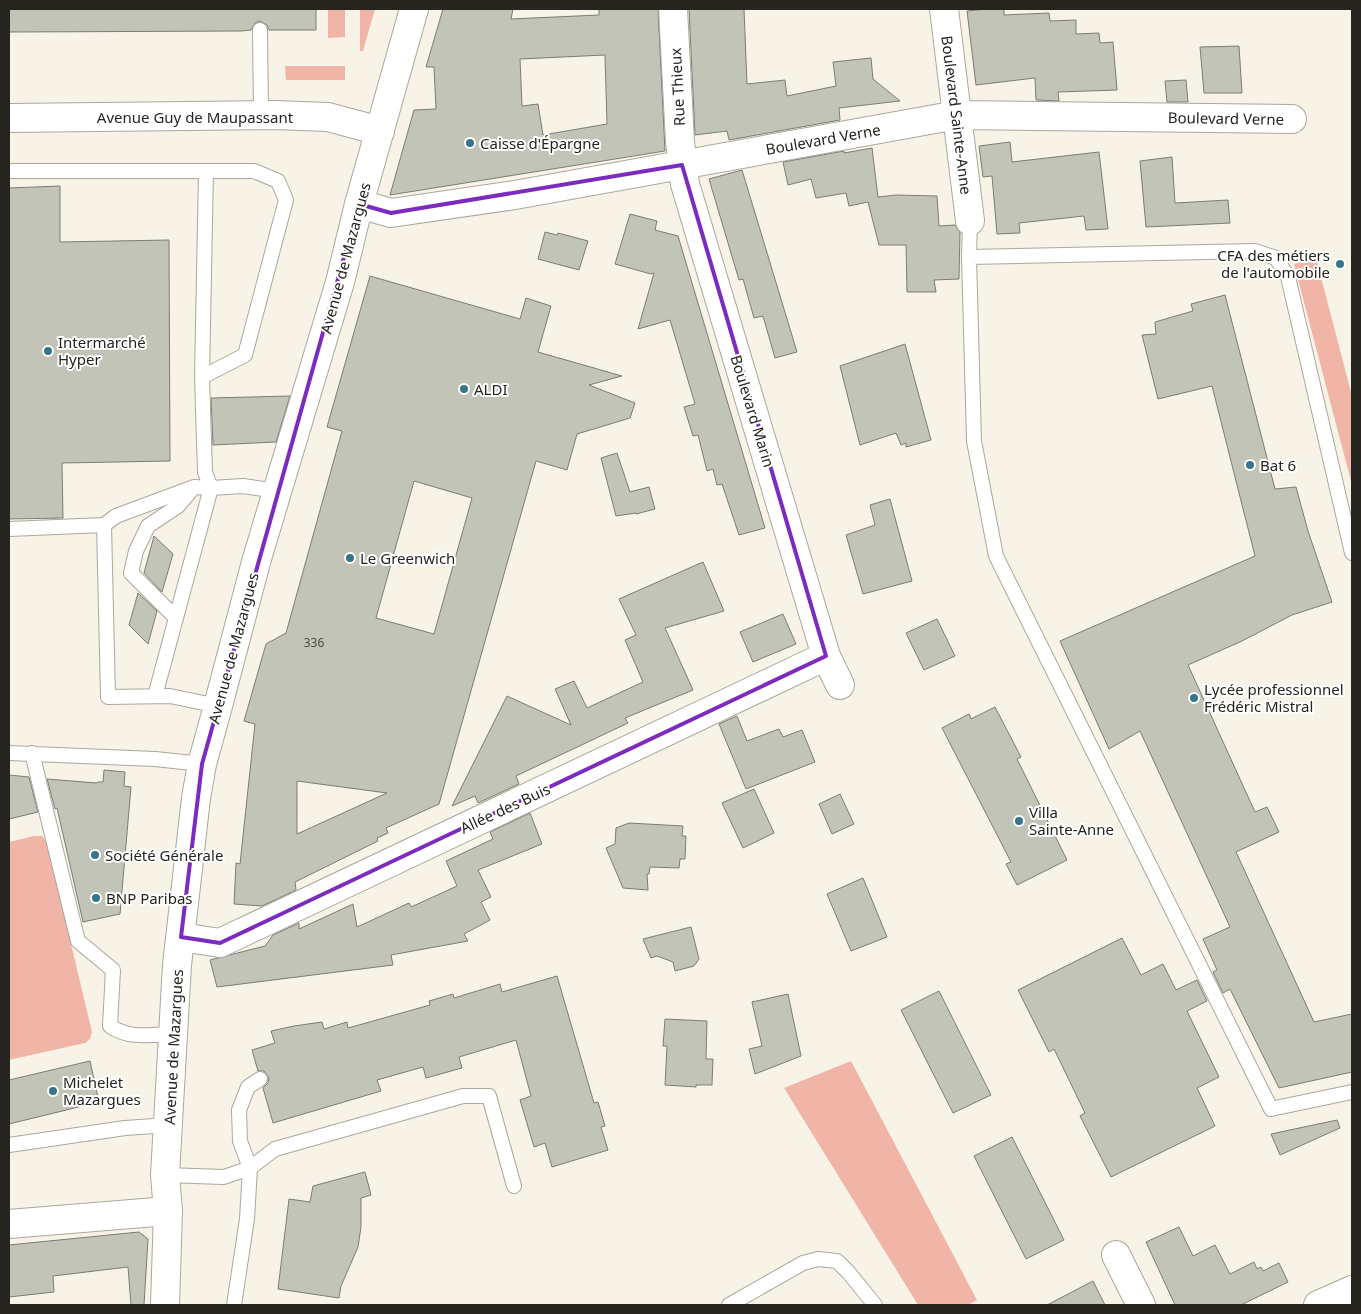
<svg xmlns="http://www.w3.org/2000/svg" width="1361" height="1314" viewBox="0 0 1361 1314" font-family="'Noto Sans',sans-serif">
<rect width="100%" height="100%" fill="#f8f3e7"/>
<path fill="#f1b5a8" d="M 328,9 L 345,9 L 345,37 L 328,38 Z
M 360,9 L 375,9 L 363,51 L 360,51 Z
M 285,66 L 345,66 L 345,80 L 286,80 Z
M 1316,258 L 1352,396 L 1352,485 L 1294,264 Z
M 34,836 L 42,836 L 47,843 L 92,1032 L 90,1039 L 85,1043 L 9,1060 L 9,842 Z
M 851,1061 L 977,1300 L 968,1305 L 918,1305 L 784,1088 Z"/>
<path fill="#c2c4b8" stroke="#7c7d72" fill-rule="evenodd" d="M 9,9 L 316,9 L 316,30 L 269,30 L 267,25 L 260,21 L 255,23 L 251,30 L 242,31 L 9,32 Z
M 443,9 L 513,9 L 511,19 L 599,15 L 599,9 L 658,9 L 665,151 L 390,195 L 414,110 L 436,109 L 434,67 L 426,67 ZM 605,55 L 607,124 L 543,135 L 538,104 L 522,106 L 520,59 Z
M 689,9 L 744,9 L 747,84 L 785,80 L 787,96 L 836,86 L 833,62 L 871,58 L 873,79 L 900,101 L 839,108 L 840,120 L 729,140 L 727,131 L 695,135 Z
M 987,9 L 1004,9 L 1004,15 L 1049,13 L 1050,21 L 1076,20 L 1076,34 L 1099,33 L 1100,43 L 1113,42 L 1117,90 L 1058,92 L 1059,101 L 1036,100 L 1035,78 L 976,85 L 967,11 Z
M 1239,46 L 1242,93 L 1204,93 L 1200,47 Z
M 1186,80 L 1188,102 L 1167,102 L 1165,81 Z
M 1010,142 L 1012,162 L 1099,152 L 1108,229 L 1086,230 L 1084,216 L 1019,223 L 1020,233 L 997,234 L 992,176 L 983,177 L 979,146 Z
M 872,148 L 878,197 L 896,195 L 937,196 L 939,226 L 955,225 L 960,232 L 959,279 L 934,280 L 936,292 L 907,292 L 906,245 L 879,245 L 868,202 L 849,206 L 846,193 L 816,198 L 811,179 L 788,185 L 783,162 L 844,151 L 844,153 Z
M 1172,157 L 1175,203 L 1228,200 L 1230,223 L 1146,227 L 1140,161 Z
M 742,170 L 797,352 L 775,358 L 763,316 L 754,318 L 743,279 L 739,280 L 709,179 Z
M 60,186 L 60,242 L 169,240 L 170,461 L 62,463 L 63,518 L 9,519 L 9,188 Z
M 630,214 L 657,221 L 655,230 L 678,236 L 765,528 L 739,535 L 722,484 L 717,485 L 713,469 L 707,471 L 698,435 L 693,436 L 684,407 L 695,404 L 670,320 L 638,329 L 654,273 L 651,274 L 615,264 Z
M 545,232 L 557,235 L 558,233 L 588,241 L 579,270 L 538,259 Z
M 370,276 L 520,319 L 526,298 L 551,306 L 538,352 L 622,376 L 589,385 L 635,403 L 630,418 L 577,434 L 567,470 L 536,461 L 439,804 L 386,828 L 388,833 L 377,838 L 378,841 L 295,882 L 296,890 L 262,906 L 234,904 L 236,863 L 240,864 L 255,724 L 244,721 L 266,644 L 286,633 L 342,431 L 327,427 ZM 414,481 L 472,498 L 434,634 L 376,618 ZM 297,781 L 387,793 L 297,834 Z
M 1225,295 L 1275,489 L 1296,487 L 1308,531 L 1332,602 L 1292,615 L 1242,641 L 1188,665 L 1255,812 L 1267,807 L 1279,832 L 1236,852 L 1314,1022 L 1352,1014 L 1352,1072 L 1279,1088 L 1230,989 L 1223,993 L 1213,972 L 1217,970 L 1203,939 L 1230,927 L 1140,731 L 1109,749 L 1060,641 L 1255,556 L 1212,386 L 1158,399 L 1142,335 L 1156,334 L 1155,322 L 1193,311 L 1191,304 Z
M 905,344 L 931,440 L 906,447 L 906,443 L 901,445 L 896,433 L 860,445 L 840,366 Z
M 290,396 L 276,442 L 213,445 L 211,398 Z
M 617,453 L 630,492 L 649,487 L 655,509 L 636,514 L 636,513 L 616,516 L 601,458 Z
M 890,499 L 912,581 L 863,594 L 846,535 L 875,525 L 870,505 Z
M 154,536 L 173,554 L 162,592 L 144,573 Z
M 703,562 L 724,611 L 665,628 L 693,690 L 625,718 L 628,723 L 516,776 L 519,784 L 478,803 L 475,796 L 452,806 L 507,696 L 571,725 L 555,689 L 574,681 L 587,708 L 643,682 L 625,640 L 636,635 L 619,599 Z
M 138,593 L 157,611 L 148,644 L 129,625 Z
M 783,614 L 796,644 L 753,662 L 740,632 Z
M 937,619 L 955,656 L 924,670 L 906,633 Z
M 995,707 L 1021,757 L 1017,759 L 1067,860 L 1017,885 L 1006,864 L 1011,862 L 942,728 L 969,714 L 971,719 Z
M 737,716 L 747,741 L 779,729 L 783,737 L 802,730 L 815,762 L 746,789 L 719,724 Z
M 104,770 L 125,772 L 124,786 L 131,787 L 120,914 L 83,922 L 57,808 L 55,809 L 47,779 L 97,783 L 98,782 L 103,782 Z
M 9,775 L 29,777 L 38,812 L 9,819 Z
M 754,789 L 774,833 L 743,848 L 722,803 Z
M 840,794 L 854,824 L 832,834 L 819,804 Z
M 530,813 L 542,844 L 478,870 L 491,897 L 481,902 L 490,920 L 464,934 L 468,941 L 391,955 L 393,965 L 217,987 L 210,960 L 265,946 L 273,935 L 299,923 L 299,929 L 353,904 L 357,927 L 409,903 L 411,907 L 457,886 L 446,861 L 493,839 L 490,832 Z
M 629,823 L 683,826 L 682,836 L 686,836 L 685,859 L 680,859 L 679,868 L 650,867 L 649,874 L 647,874 L 648,890 L 623,888 L 606,848 L 615,844 L 616,828 Z
M 863,878 L 887,937 L 851,951 L 827,894 Z
M 691,927 L 699,959 L 694,966 L 675,971 L 673,962 L 657,956 L 651,958 L 643,939 Z
M 1122,938 L 1141,975 L 1163,964 L 1176,990 L 1197,980 L 1207,1001 L 1187,1011 L 1219,1077 L 1197,1088 L 1215,1126 L 1111,1177 L 1080,1116 L 1085,1113 L 1054,1049 L 1049,1052 L 1018,990 Z
M 557,976 L 594,1103 L 598,1102 L 605,1126 L 601,1127 L 608,1150 L 552,1167 L 545,1143 L 534,1147 L 520,1100 L 531,1096 L 516,1040 L 459,1057 L 462,1068 L 426,1078 L 423,1067 L 377,1080 L 381,1091 L 273,1123 L 263,1088 L 268,1083 L 269,1078 L 264,1071 L 258,1071 L 252,1050 L 275,1043 L 271,1031 L 294,1026 L 322,1022 L 324,1029 L 347,1022 L 348,1028 L 430,1005 L 429,1001 L 453,994 L 454,998 L 500,984 L 502,992 Z
M 939,991 L 991,1095 L 953,1113 L 901,1010 Z
M 788,994 L 801,1056 L 755,1074 L 749,1049 L 762,1046 L 752,1002 Z
M 665,1019 L 707,1021 L 706,1059 L 713,1059 L 712,1085 L 696,1085 L 696,1087 L 665,1085 L 667,1046 L 663,1046 Z
M 90,1061 L 99,1102 L 9,1124 L 9,1080 Z
M 1337,1120 L 1340,1128 L 1280,1155 L 1271,1134 Z
M 1012,1137 L 1064,1240 L 1026,1259 L 974,1156 Z
M 365,1172 L 371,1195 L 361,1198 L 361,1227 L 358,1247 L 341,1286 L 339,1298 L 278,1289 L 289,1199 L 310,1202 L 313,1186 Z
M 1179,1227 L 1193,1256 L 1215,1245 L 1230,1274 L 1254,1262 L 1257,1269 L 1261,1267 L 1263,1271 L 1279,1263 L 1288,1282 L 1241,1305 L 1175,1305 L 1146,1242 Z
M 139,1232 L 148,1239 L 144,1305 L 131,1305 L 128,1267 L 53,1276 L 54,1292 L 9,1297 L 9,1245 Z
M 1093,1281 L 1105,1305 L 1047,1305 Z"/>
<g fill="none" stroke-linecap="round" stroke-linejoin="round">
<defs>
<path id="lane" d="M 260,30 L 261,115
M 9,171 L 206,171 L 202,377 L 205,472 L 211,488 L 155,696
M 970,221 L 969,257 L 974,441 L 996,556 L 1271,1109 L 1352,1092
M 969,257 L 1255,251 L 1276,258 L 1288,277 L 1352,553
M 202,377 L 245,355 L 286,200 L 278,181 L 254,171 L 206,171
M 9,529 L 104,525
M 176,618 L 131,573 L 136,551 L 148,526 L 178,506 L 194,487
M 218,706 L 170,696 L 108,697 L 104,525 L 116,516 L 194,487 L 211,488 L 243,486 L 277,491
M 9,753 L 155,759 L 202,764
M 32,753 L 78,941 L 113,970 L 110,1026 C 128,1039 151,1035 173,1034
M 9,1145 L 125,1128 L 169,1125
M 165,1175 L 224,1177 L 250,1168 L 275,1149 L 463,1096 L 489,1096 L 514,1186
M 234,1305 L 247,1219 L 250,1168 L 240,1141 L 239,1110 L 248,1087 L 260,1079
M 729,1305 L 803,1263 L 818,1259 L 837,1261 L 849,1273 L 875,1305"/>
<path id="street" d="M 673,9 L 680,142 L 685,184 L 826,656 L 840,685
M 944,9 L 970,221
M 9,118 L 275,115 L 328,117 L 380,131
M 359,204 L 391,213 L 515,195 L 957,115 L 1292,119
M 181,937 L 220,943 L 826,656
M 9,1224 L 168,1211
M 1116,1255 L 1141,1305
M 1318,1305 L 1352,1290"/>
<path id="secondary" d="M 165,1305 L 168,1211 L 165,1175 L 177,965 L 196,798 L 202,764 L 218,706 L 256,562 L 340,282 L 359,204 L 414,9"/>
</defs>
<use href="#lane" stroke="#aca79c" stroke-width="16"/>
<use href="#street" stroke="#aca79c" stroke-width="30"/>
<use href="#secondary" stroke="#aca79c" stroke-width="30"/>
<use href="#lane" stroke="#fff" stroke-width="14"/>
<use href="#street" stroke="#fff" stroke-width="28"/>
<use href="#secondary" stroke="#fff" stroke-width="28"/>
</g>
<path fill="none" stroke="#7b2cbf" stroke-width="4" stroke-linejoin="round" d="M 682,165 L 826,656 L 220,943 L 181,937 L 202,764 L 359,204 L 391,213 Z"/>
<g fill="#36758a" stroke="#fff" stroke-width="2">
<circle cx="470" cy="143" r="5"/>
<circle cx="1340" cy="264" r="5"/>
<circle cx="48" cy="351" r="5"/>
<circle cx="464" cy="389" r="5"/>
<circle cx="1250" cy="465" r="5"/>
<circle cx="350" cy="558" r="5"/>
<circle cx="1194" cy="698" r="5"/>
<circle cx="1019" cy="821" r="5"/>
<circle cx="95" cy="855" r="5"/>
<circle cx="96" cy="898" r="5"/>
<circle cx="53" cy="1091" r="5"/>
</g>
<g text-anchor="middle" dominant-baseline="central" stroke-width="4" stroke-linejoin="round" paint-order="stroke">
<g font-size="12" fill="#4d4c45">
<text x="314" y="642">336</text>
</g>
<g font-size="15" fill="#26241f" stroke="#fff">
<text transform="translate(677 87) rotate(-93)">Rue Thieux</text>
<text transform="translate(957 115) rotate(83)">Boulevard Sainte-Anne</text>
<text x="195" y="117">Avenue Guy de Maupassant</text>
<text transform="translate(1226 118) rotate(1)">Boulevard Verne</text>
<text transform="translate(823 139) rotate(-10)">Boulevard Verne</text>
<text transform="translate(345 258) rotate(-75)">Avenue de Mazargues</text>
<text transform="translate(753 411) rotate(73)">Boulevard Marin</text>
<text transform="translate(233 648) rotate(-75)">Avenue de Mazargues</text>
<text transform="translate(505 808) rotate(-25)">Allée des Buis</text>
<text transform="translate(173 1047) rotate(-87)">Avenue de Mazargues</text>
</g>
<g font-size="15" fill="#26241f" stroke="#fff" text-anchor="start">
<text x="480" y="143">Caisse d'Épargne</text>
<text x="1330" y="255" text-anchor="end">CFA des métiers<tspan x="1330" dy="17">de l'automobile</tspan></text>
<text x="58" y="342">Intermarché<tspan x="58" dy="17">Hyper</tspan></text>
<text x="474" y="389">ALDI</text>
<text x="1260" y="465">Bat 6</text>
<text x="360" y="558">Le Greenwich</text>
<text x="1204" y="689">Lycée professionnel<tspan x="1204" dy="17">Frédéric Mistral</tspan></text>
<text x="1029" y="812">Villa<tspan x="1029" dy="17">Sainte-Anne</tspan></text>
<text x="105" y="855">Société Générale</text>
<text x="106" y="898">BNP Paribas</text>
<text x="63" y="1082">Michelet<tspan x="63" dy="17">Mazargues</tspan></text>
</g>
</g>
<rect width="1361" height="1314" fill="none" stroke="#26241f" stroke-width="20"/>
</svg>
